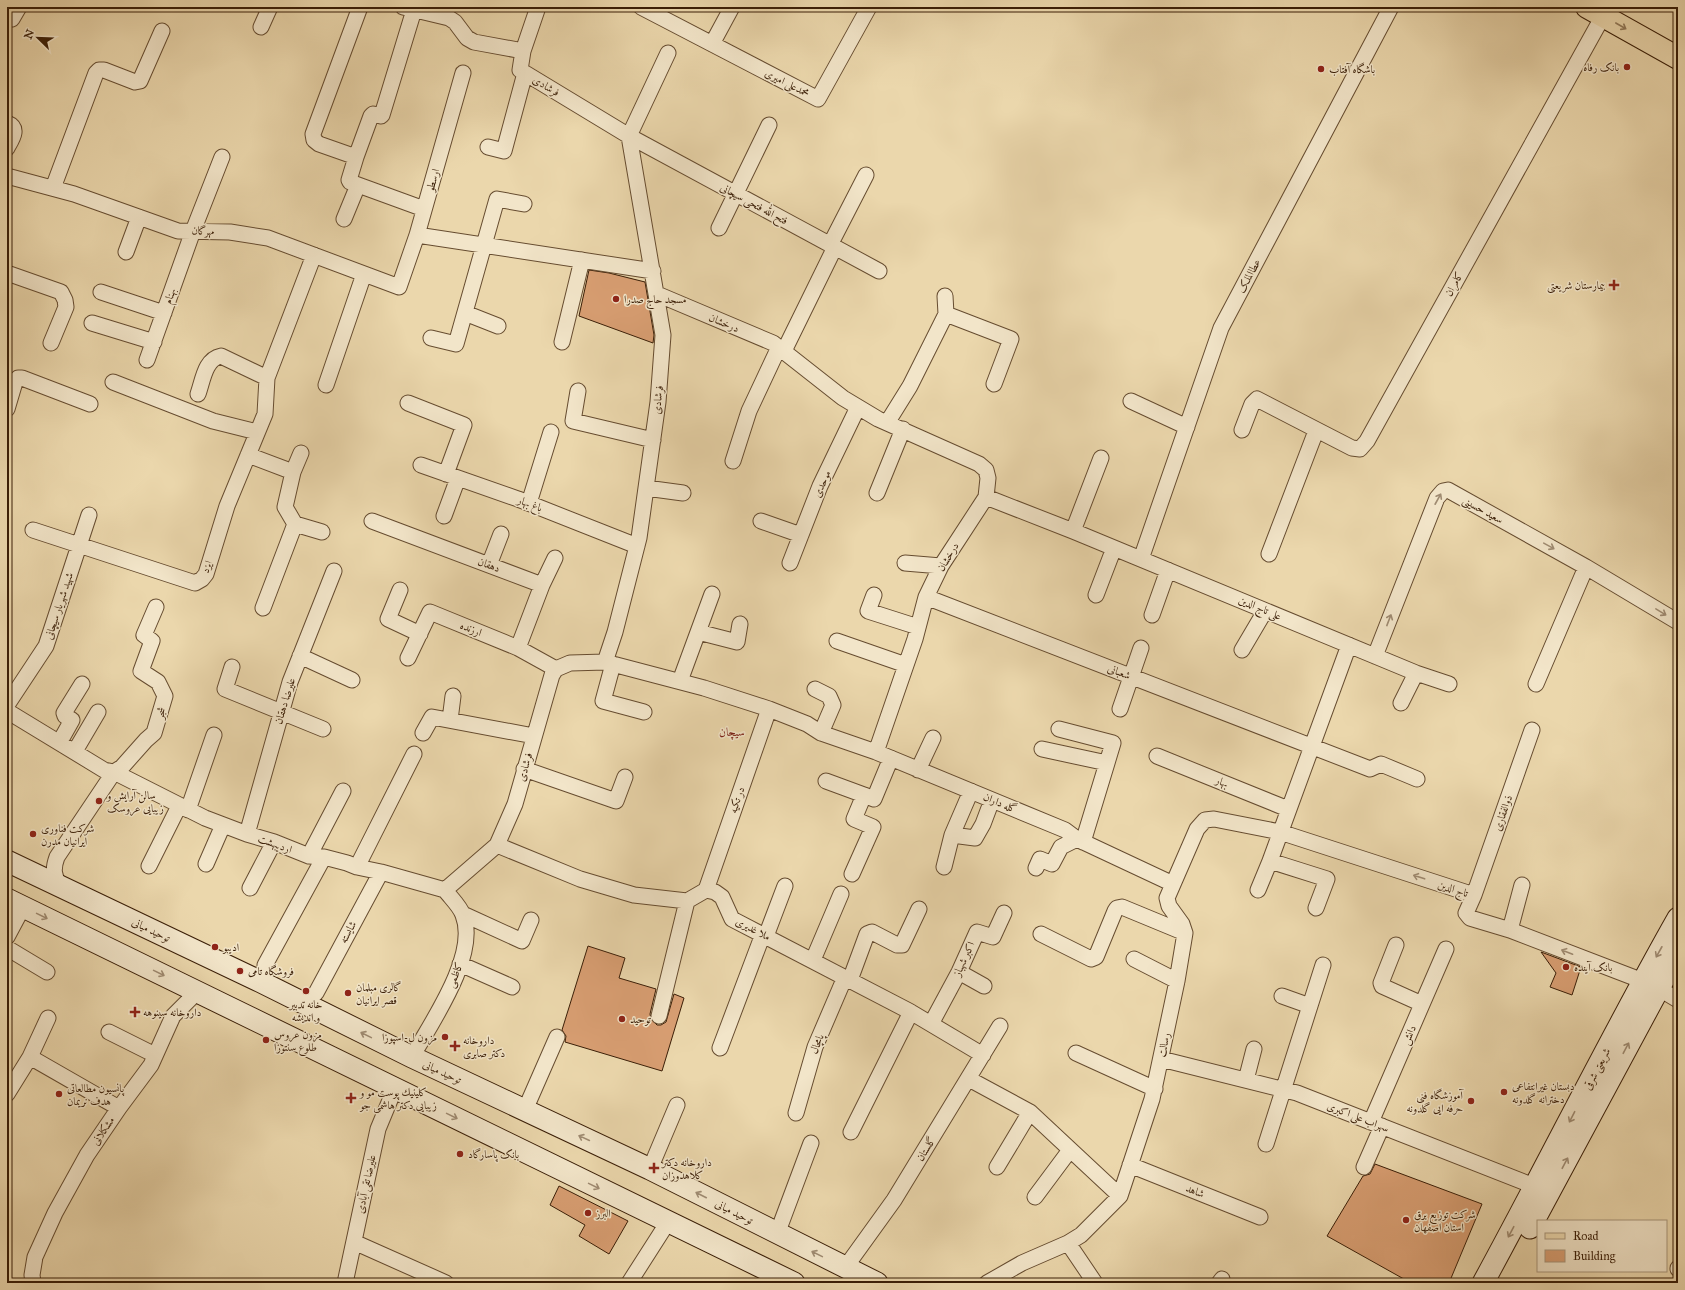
<svg xmlns="http://www.w3.org/2000/svg" width="1685" height="1290" viewBox="0 0 1685 1290" font-family="'IM FELL Great Primer',Amiri,serif">
<rect width="100%" height="100%" fill="#ebd7ac"/>
<filter id="stains"><feTurbulence type="fractalNoise" baseFrequency=".005" numOctaves="4"/><feColorMatrix values="0 0 0 0 .2 0 0 0 0 .09 0 0 0 0 .02 0 0 0 .5 -.17"/></filter>
<radialGradient id="worn" r=".72"><stop offset=".6" stop-color="#630" stop-opacity="0"/><stop offset="1" stop-color="#630" stop-opacity=".3"/></radialGradient>
<path fill="#d89e72" stroke="#3a1e07" d="M 589,270 L 609,273 L 645,282 L 654,335 L 653,343 L 579,316 Z
M 588,946 L 625,958 L 619,978 L 656,989 L 650,1014 L 651,1019 L 657,1025 L 661,1025 L 666,1022 L 674,994 L 684,998 L 662,1071 L 565,1042 L 566,1036 L 562,1030 Z
M 1541,952 L 1581,967 L 1572,995 L 1550,987 L 1556,973 Z
M 1375,1164 L 1482,1204 L 1449,1283 L 1411,1283 L 1327,1236 L 1363,1176 L 1370,1174 Z
M 559,1186 L 628,1221 L 609,1254 L 579,1236 L 585,1225 L 550,1205 Z"/>
<g fill="none" stroke-linecap="round" stroke-linejoin="round">
<defs>
<path id="minor" d="M 360,7 L 313,134 L 314,140 L 319,144 L 356,157 L 349,180 L 350,182 L 424,209
M 403,7 L 449,18 L 455,22 L 467,38 L 474,42 L 523,51
M 538,7 L 523,51 L 520,70 L 629,136 L 663,335 L 658,402 L 639,538 L 615,632 L 605,662
M 641,7 L 818,99 L 869,7
M 12,19 L 19,7
M 261,27 L 270,7
M 712,44 L 732,7
M 668,53 L 629,136 L 879,271
M 7,123 C 20,128 12,139 7,148
M 488,147 L 504,151 L 525,73
M 356,157 L 371,116 L 373,114 L 381,116 L 382,115 L 414,10
M 7,176 L 74,194 L 178,231 L 230,232 L 268,238 L 399,287 L 417,235 L 463,73
M 53,188 L 96,73 L 99,70 L 104,70 L 135,82 L 140,81 L 162,31
M 344,219 L 358,185
M 719,228 L 769,125
M 417,235 L 653,271
M 830,245 L 866,175
M 126,252 L 139,217
M 7,273 L 61,292 L 65,300 L 66,307 L 51,343
M 101,292 L 164,313
M 657,294 L 773,343 L 843,398 L 878,419 L 979,464 L 986,470 L 988,478 L 986,497 L 941,566 L 926,597 L 915,639 L 876,752
M 945,296 L 946,314
M 465,313 L 498,326
M 92,323 L 154,342
M 431,338 L 456,344 L 497,199 L 524,204
M 562,342 L 582,260
M 784,351 L 835,247
M 147,360 L 193,231 L 222,157
M 113,382 L 213,421 L 257,432
M 326,385 L 364,274
M 578,391 L 573,421 L 653,440
M 198,394 C 203,380 205,359 221,356 L 267,378
M 1131,401 L 1187,427
M 408,403 L 464,425 L 446,474
M 7,409 L 15,382 L 18,378 L 22,378 L 90,404
M 887,423 L 910,386 L 946,314 L 1011,339 L 994,384
M 1242,430 L 1252,404 L 1257,399 L 1352,448 L 1360,449 L 1367,441 L 1603,16
M 248,455 L 293,472 L 285,507 L 295,524 L 263,608
M 733,461 L 749,411 L 779,347
M 421,465 L 518,499 L 637,546
M 293,472 L 301,453
M 646,488 L 683,493
M 877,493 L 903,429
M 986,497 L 1073,531 L 1416,673 L 1449,684
M 529,503 L 551,432
M 444,516 L 458,478
M 372,521 L 542,585 L 518,648
M 761,521 L 801,535
M 295,524 L 322,532
M 33,530 L 195,583 L 202,579 L 206,574 L 227,506 L 265,414 L 267,378 L 314,255
M 1073,531 L 1101,458
M 1269,554 L 1316,431
M 1141,559 L 1221,328 L 1391,7
M 790,563 L 820,486 L 858,407
M 905,563 L 941,566
M 489,565 L 501,534
M 542,585 L 555,558
M 400,590 L 388,619 L 420,634
M 874,595 L 868,611 L 918,627
M 1096,595 L 1114,548
M 926,597 L 1370,769 L 1381,764 L 1417,779
M 1152,615 L 1168,570
M 698,632 L 737,642 L 740,624
M 837,641 L 906,665
M 1242,650 L 1265,611
M 300,656 L 352,680
M 1375,656 L 1437,498 L 1443,491 L 1448,490 L 1586,567 L 1678,622
M 408,658 L 430,612 L 518,648 L 556,669
M 613,664 L 603,701 L 644,712
M 232,667 L 225,689 L 323,729
M 680,681 L 712,594
M 1536,684 L 1586,567
M 815,689 L 829,696 L 833,705 L 821,733
M 1401,703 L 1416,673
M 7,705 L 46,646 L 89,515
M 1120,709 L 1141,648
M 7,711 L 104,770 L 114,772 L 205,818 L 247,834 L 274,842 L 309,856 L 324,857 L 347,863 L 357,867 L 381,872 L 445,890
M 450,720 L 453,696
M 1059,729 L 1113,743 L 1107,763
M 423,733 L 432,717 L 534,736
M 63,736 L 72,720 L 65,716 L 64,713 L 82,684
M 78,746 L 98,712
M 1042,749 L 1107,763 L 1083,842
M 1157,756 L 1288,809
M 524,769 L 616,801 L 625,777
M 918,770 L 933,738
M 826,781 L 864,795
M 188,810 L 214,735
M 247,834 L 290,682 L 334,571
M 952,835 L 971,791
M 497,845 L 580,879 L 634,895 L 687,901 L 706,890 L 715,892 L 722,897 L 732,919 L 909,1011 L 983,1055
M 309,856 L 343,791
M 206,864 L 223,825
M 149,866 L 179,806
M 357,867 L 414,754
M 944,867 L 952,835 L 975,838 L 983,824 L 992,800
M 1036,868 L 1040,859 L 1052,864 L 1061,847 L 1077,839
M 852,874 L 873,827 L 854,819 L 864,795 L 874,799 L 891,758
M 60,885 C 53,876 53,868 57,857 L 114,772 L 122,767 L 146,740 L 154,733 L 165,696 L 158,682 L 141,671 L 152,641 L 144,635 L 156,607
M 250,888 L 274,842
M 445,890 L 497,845 L 515,804 L 552,675 L 556,669 L 570,663 L 605,662 L 704,688 L 769,709 L 807,724 L 821,733 L 876,752 L 1065,830 L 1077,839 L 1173,884
M 706,890 L 769,709
M 1258,890 L 1270,861
M 1474,895 L 1532,730
M 1316,908 L 1327,879 L 1270,861 L 1349,645
M 463,914 L 522,941 L 531,920
M 1510,930 L 1522,885
M 1041,934 L 1091,959 L 1096,957 L 1115,911 L 1117,908 L 1122,907 L 1185,933
M 766,936 L 785,886
M 7,937 L 23,907
M 1396,945 L 1381,983 L 1382,986 L 1422,1004
M 7,948 L 47,972
M 1134,959 L 1177,981
M 813,960 L 841,894
M 460,964 L 512,987
M 265,965 L 324,857
M 959,972 L 984,986
M 850,980 L 867,934 L 872,932 L 897,945 L 902,945 L 919,909
M 316,993 L 381,872
M 1282,996 L 1310,1006
M 659,1016 L 687,901
M 931,1024 L 959,972 L 977,932 L 993,937 L 1004,913
M 109,1032 L 155,1055
M 720,1048 L 763,934
M 1076,1053 L 1155,1089
M 30,1057 L 119,1108
M 412,1057 C 431,1023 479,955 463,915 C 460,906 450,897 445,890
M 1161,1059 L 1297,1093 L 1544,1190
M 969,1079 L 1030,1112 L 1120,1196
M 1246,1080 L 1254,1049
M 7,1094 L 30,1057 L 48,1018
M 525,1110 L 557,1037
M 796,1113 L 815,1047 L 845,977
M 1371,1122 L 1446,949
M 851,1132 L 911,1012
M 1266,1144 L 1323,965
M 1130,1165 L 1260,1217
M 997,1167 L 1030,1112
M 1364,1167 L 1382,1126
M 650,1169 L 677,1105
M 1035,1197 L 1070,1150
M 777,1234 L 811,1143
M 354,1242 L 446,1283
M 1068,1243 L 1095,1283
M 845,1268 L 894,1200 L 1000,1026
M 1678,1268 L 1678,1269
M 33,1283 L 32,1275 L 35,1257 L 55,1213 L 87,1155 L 119,1108 L 151,1065 L 173,1016 L 197,992
M 345,1283 L 378,1129 L 395,1088
M 629,1283 L 668,1222
M 987,1283 L 1022,1263 L 1068,1243 L 1081,1235 L 1120,1196 L 1152,1099 L 1177,981 L 1185,933 L 1182,924 L 1169,906 L 1167,898 L 1197,829 L 1205,820 L 1214,819 L 1280,832 L 1474,895 L 1466,913 L 1470,918 L 1510,930 L 1643,981 L 1658,988 L 1678,1000
M 1219,1283 L 1222,1279"/>
<path id="secondary" d="M 7,861 L 257,980 L 412,1057 L 650,1169 L 877,1283
M 7,899 L 794,1283
M 1530,1228 L 1678,953
M 1483,1283 C 1549,1162 1610,1038 1678,918"/>
<path id="primary" d="M 1587,7 L 1678,58"/>
</defs>
<use href="#minor" stroke="#664c30" stroke-width="17"/>
<use href="#secondary" stroke="#3a1e07" stroke-width="23"/>
<use href="#primary" stroke="#3a1e07" stroke-width="24"/>
<use href="#minor" stroke="#f2e5c9" stroke-width="15"/>
<use href="#secondary" stroke="#f2e5c9" stroke-width="21"/>
<use href="#primary" stroke="#ebd7ac" stroke-width="22"/>
</g>
<defs><path id="oneway-shaft" d="M-6 0H5M1.5-3L5.5 0L1.5 3" fill="none" stroke-width="1.6" stroke-linecap="round" stroke-linejoin="round"/></defs>
<use stroke="#927a5a" href="#oneway-shaft" transform="translate(1621 26) rotate(30)"/>
<g stroke="#9f8b72">
<use href="#oneway-shaft" transform="translate(1438 499) rotate(-61)"/>
<use href="#oneway-shaft" transform="translate(1549 546) rotate(29)"/>
<use href="#oneway-shaft" transform="translate(1661 612) rotate(31)"/>
<use href="#oneway-shaft" transform="translate(1389 620) rotate(-69)"/>
<use href="#oneway-shaft" transform="translate(1419 877) rotate(-162)"/>
<use href="#oneway-shaft" transform="translate(42 916) rotate(26)"/>
<use href="#oneway-shaft" transform="translate(1567 952) rotate(-159)"/>
<use href="#oneway-shaft" transform="translate(1659 952) rotate(119)"/>
<use href="#oneway-shaft" transform="translate(159 973) rotate(26)"/>
<use href="#oneway-shaft" transform="translate(366 1035) rotate(-154)"/>
<use href="#oneway-shaft" transform="translate(1626 1048) rotate(-62)"/>
<use href="#oneway-shaft" transform="translate(452 1116) rotate(26)"/>
<use href="#oneway-shaft" transform="translate(1572 1117) rotate(117)"/>
<use href="#oneway-shaft" transform="translate(584 1138) rotate(-155)"/>
<use href="#oneway-shaft" transform="translate(1565 1163) rotate(-62)"/>
<use href="#oneway-shaft" transform="translate(594 1186) rotate(26)"/>
<use href="#oneway-shaft" transform="translate(701 1195) rotate(-153)"/>
<use href="#oneway-shaft" transform="translate(1511 1232) rotate(118)"/>
<use href="#oneway-shaft" transform="translate(817 1254) rotate(-154)"/>
</g>
<g fill="#8f2418" stroke="#f2e5c9" stroke-width="1.5">
<circle cx="1627" cy="67" r="4"/>
<circle cx="1321" cy="69" r="4"/>
<path d="M1612 279h4v4h4v4h-4v4h-4v-4h-4v-4h4z"/>
<circle cx="616" cy="299" r="4"/>
<circle cx="99" cy="801" r="4"/>
<circle cx="33" cy="834" r="4"/>
<circle cx="215" cy="947" r="4"/>
<circle cx="1566" cy="967" r="4"/>
<circle cx="240" cy="971" r="4"/>
<circle cx="306" cy="991" r="4"/>
<circle cx="348" cy="993" r="4"/>
<path d="M133 1006h4v4h4v4h-4v4h-4v-4h-4v-4h4z"/>
<circle cx="622" cy="1019" r="4"/>
<circle cx="445" cy="1037" r="4"/>
<circle cx="266" cy="1040" r="4"/>
<path d="M453 1040h4v4h4v4h-4v4h-4v-4h-4v-4h4z"/>
<circle cx="1504" cy="1092" r="4"/>
<circle cx="59" cy="1094" r="4"/>
<path d="M349 1092h4v4h4v4h-4v4h-4v-4h-4v-4h4z"/>
<circle cx="1471" cy="1101" r="4"/>
<circle cx="460" cy="1154" r="4"/>
<path d="M652 1162h4v4h4v4h-4v4h-4v-4h-4v-4h4z"/>
<circle cx="588" cy="1213" r="4"/>
<circle cx="1406" cy="1220" r="4"/>
</g>
<g text-anchor="middle" dominant-baseline="central" stroke-width="3" stroke-linejoin="round" paint-order="stroke">
<g font-size="11" fill="#3a1e07" stroke="#f2e5c9" text-anchor="start">
<text x="1619" y="67" text-anchor="end">بانک رفاه</text>
<text x="1329" y="69">باشگاه آفتاب</text>
<text x="1605" y="285" text-anchor="end">بیمارستان شریعتی</text>
<text x="624" y="299">مسجد حاج صدرا</text>
<text x="107" y="795">سالن آرایش و<tspan x="107" dy="13">زیبایی عروسک</tspan></text>
<text x="41" y="828">شرکت فناوری<tspan x="41" dy="13">ایرانیان مدرن</tspan></text>
<text x="223" y="947">ادیبو</text>
<text x="1574" y="967">بانک آینده</text>
<text x="248" y="971">فروشگاه تامی</text>
<text x="356" y="987">گالری مبلمان<tspan x="356" dy="13">قصر ایرانیان</tspan></text>
<text x="306" y="1004" text-anchor="middle">خانه تدبیر<tspan x="306" dy="13">و اندیشه</tspan></text>
<text x="143" y="1012">داروخانه سینوهه</text>
<text x="630" y="1019">توحید</text>
<text x="274" y="1034">مزون عروس<tspan x="274" dy="13">طلوع سنتوزا</tspan></text>
<text x="437" y="1037" text-anchor="end">مزون ل-اسپوزا</text>
<text x="463" y="1040">داروخانه<tspan x="463" dy="13">دکتر صابری</tspan></text>
<text x="1512" y="1086">دبستان غیرانتفاعی<tspan x="1512" dy="13">دخترانه گلدونه</tspan></text>
<text x="67" y="1088">پانسیون مطالعاتی<tspan x="67" dy="13">هدف نریمان</tspan></text>
<text x="360" y="1092">كلينيك پوست مو و<tspan x="360" dy="13">زيبايى دکتر هاشمی جو</tspan></text>
<text x="1463" y="1095" text-anchor="end">آموزشگاه فنی<tspan x="1463" dy="13">حرفه ایی گلدونه</tspan></text>
<text x="468" y="1154">بانک پاسارگاد</text>
<text x="662" y="1162">داروخانه دکتر<tspan x="662" dy="13">کلاهدوزان</tspan></text>
<text x="596" y="1213">البرز</text>
<text x="1414" y="1214">شرکت توزیع برق<tspan x="1414" dy="13">استان اصفهان</tspan></text>
</g>
<g font-size="11" fill="#3a1e07" stroke="#f2e5c9">
<text transform="translate(787 83) rotate(27)">محمدعلی امیری</text>
<text transform="translate(546 86) rotate(31)">فرشادی</text>
<text transform="translate(433 180) rotate(-74)">ارسطو</text>
<text transform="translate(754 204) rotate(28)">فتح الله فتحی سیچانی</text>
<text transform="translate(203 231) rotate(2)">مهرگان</text>
<text transform="translate(1249 276) rotate(-62)">عطاالملک</text>
<text transform="translate(1454 284) rotate(-61)">کامران</text>
<text transform="translate(170 296) rotate(-71)">بهنام</text>
<text transform="translate(724 323) rotate(23)">درخشان</text>
<text transform="translate(658 400) rotate(-84)">فرشادی</text>
<text transform="translate(822 484) rotate(-66)">موحدی</text>
<text transform="translate(530 504) rotate(21)">باغ بهار</text>
<text transform="translate(1483 510) rotate(29)">سعید حسینی</text>
<text transform="translate(948 557) rotate(-59)">درخشان</text>
<text transform="translate(489 565) rotate(21)">دهقان</text>
<text transform="translate(207 567) rotate(-69)">ایزد</text>
<text transform="translate(59 606) rotate(-72)">شهید شهریار سیچانی</text>
<text transform="translate(1260 608) rotate(23)">علی تاج الدین</text>
<text transform="translate(471 629) rotate(22)">ارزنده</text>
<text transform="translate(1119 672) rotate(21)">شعبانی</text>
<text transform="translate(285 701) rotate(-73)">علیرضا دهقان</text>
<text transform="translate(161 713) rotate(-73)">شجر</text>
<text transform="translate(525 767) rotate(-74)">فرشادی</text>
<text transform="translate(1222 782) rotate(22)">بهار</text>
<text transform="translate(737 800) rotate(-71)">در تکیه</text>
<text transform="translate(1000 803) rotate(23)">گله داران</text>
<text transform="translate(1503 813) rotate(-71)">ذوالفقاری</text>
<text transform="translate(275 844) rotate(20)">اردیبهشت</text>
<text transform="translate(1453 889) rotate(18)">تاج الدین</text>
<text transform="translate(753 929) rotate(27)">ملا غدیری</text>
<text transform="translate(151 930) rotate(26)">توحید میانی</text>
<text transform="translate(348 932) rotate(-61)">شایسته</text>
<text transform="translate(964 959) rotate(-65)">اکبر شهباز</text>
<text transform="translate(455 975) rotate(-68)">کاظمی</text>
<text transform="translate(1409 1035) rotate(-66)">دانش</text>
<text transform="translate(817 1044) rotate(-69)">پامچال</text>
<text transform="translate(1164 1045) rotate(-79)">رسالت</text>
<text transform="translate(1597 1069) rotate(-63)">شریعتی شرقی</text>
<text transform="translate(442 1072) rotate(25)">توحید میانی</text>
<text transform="translate(1358 1117) rotate(21)">سهراب علی اکبری</text>
<text transform="translate(103 1131) rotate(-56)">مشکلانی</text>
<text transform="translate(926 1149) rotate(-58)">گلستان</text>
<text transform="translate(366 1184) rotate(-78)">علیرضا تقی آبادی</text>
<text transform="translate(1195 1191) rotate(22)">شاهد</text>
<text transform="translate(734 1212) rotate(27)">توحید میانی</text>
</g>
<g font-size="12" fill="#7a1f14" stroke="#f2e5c9">
<text x="732" y="732">سیچان</text>
</g>
</g>
<rect width="1685" height="1290" fill="none" stroke="#ebd7ac" stroke-width="24"/>
<rect x="8" y="8" width="1669" height="1274" fill="none" stroke="#3a1e07" stroke-width="2"/>
<rect x="12" y="12" width="1661" height="1266" fill="none" stroke="#3a1e07"/>
<rect x="1537" y="1220" width="130" height="52" fill="#f2e5c9" stroke="#a8957b"/>
<rect x="1545" y="1233" width="20" height="6" fill="#ebd7ac" stroke="#a8957b"/>
<text x="1573" y="1240" font-size="12" fill="#3a1e07">Road</text>
<rect x="1545" y="1250" width="20" height="12" fill="#d89e72" stroke="#a8957b"/>
<text x="1573" y="1260" font-size="12" fill="#3a1e07">Building</text>
<g transform="translate(38 38) rotate(293)" stroke="#f2e5c9" stroke-width="3" paint-order="stroke">
<path d="M0-3L7 15L0 10L-7 15Z" fill="#3a1e07"/>
<text y="-6" font-size="11" font-weight="bold" text-anchor="middle" fill="#3a1e07">N</text>
</g>
<rect width="100%" height="100%" filter="url(#stains)"/>
<rect width="100%" height="100%" fill="url(#worn)"/>
</svg>
